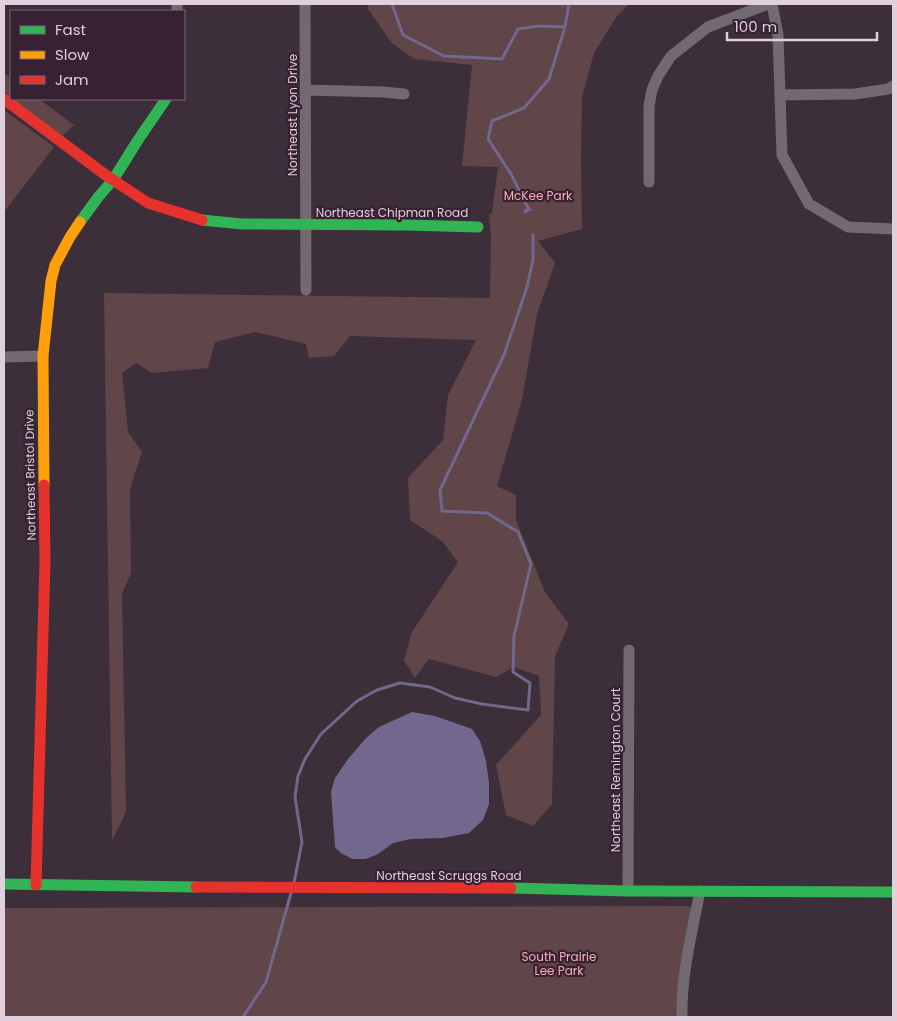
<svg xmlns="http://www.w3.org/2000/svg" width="897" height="1021" viewBox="0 0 897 1021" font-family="Poppins,sans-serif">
<rect width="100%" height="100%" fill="#3c2f3a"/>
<path fill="#604549" d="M 368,4 L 629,4 L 617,16 L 594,53 L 582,97 L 581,159 L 582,229 L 538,241 L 555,263 L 537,314 L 522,400 L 497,486 L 516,495 L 516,520 L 545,592 L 569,624 L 555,656 L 552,804 L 533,826 L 506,815 L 496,765 L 541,715 L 539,676 L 514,667 L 496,677 L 429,659 L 415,678 L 404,660 L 412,632 L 458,562 L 442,541 L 410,520 L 408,478 L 443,440 L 448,395 L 476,340 L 350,336 L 334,356 L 309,358 L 306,344 L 255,332 L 215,342 L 208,368 L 152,373 L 136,363 L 122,373 L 128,432 L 142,452 L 130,489 L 131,573 L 122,594 L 126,812 L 112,841 L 104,293 L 490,298 L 491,235 L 489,215 L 492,213 L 498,167 L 462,166 L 472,65 L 414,59 L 392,43 L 368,9 Z
M 4,73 L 11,78 L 11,98 L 4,92 Z
M 12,99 L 39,99 L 74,125 L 62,136 Z
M 4,110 L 54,147 L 4,212 Z
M 687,906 L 697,910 L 682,1017 L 4,1017 L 4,908 Z"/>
<path fill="#72678d" d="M 412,712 L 435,716 L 472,729 L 480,741 L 486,761 L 489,783 L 489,804 L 483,820 L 469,833 L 443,838 L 411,839 L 393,843 L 378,854 L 366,859 L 352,859 L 341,853 L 335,847 L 331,792 L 335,778 L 348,759 L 366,738 L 379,727 Z"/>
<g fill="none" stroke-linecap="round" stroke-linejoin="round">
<path stroke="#72678d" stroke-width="3" d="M 392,4 L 403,35 L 444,56 L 502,59 L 518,29 L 539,26 L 565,27
M 527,210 L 528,208 L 511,174 L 488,139 L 492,121 L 524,108 L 549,79 L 565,27 L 569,4
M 525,212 L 528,208 L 530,210
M 294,883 L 302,842 L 295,797 L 298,776 L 305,759 L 321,734 L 357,701 L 377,690 L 400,683 L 430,687 L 455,698 L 482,704 L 528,710 L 530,683 L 513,672 L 514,636 L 531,564 L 518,532 L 487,513 L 442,511 L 440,490 L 504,355 L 527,287 L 533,260 L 533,235
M 243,1017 L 266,982 L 291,893"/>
<path stroke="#726a6f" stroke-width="11" d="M 305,4 L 306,290
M 772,4 L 778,35 L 782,155 L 809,204 L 848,227 L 893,229
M 177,11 L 177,4
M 305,90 L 383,92 L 404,94
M 780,95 L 855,94 L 888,89 L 893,86
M 649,182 L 649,106 L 652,90 L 658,76 L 671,56 L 708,27 L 768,4
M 4,357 L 43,356
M 628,891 L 629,650
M 682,1017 C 681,975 692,933 700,891"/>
<path stroke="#30b455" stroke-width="11" d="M 202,220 L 242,224 L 407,225 L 478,227
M 80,222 L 99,196 L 113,180 L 138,140 L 166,99
M 4,884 L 196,887
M 511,888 L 628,891 L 893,892"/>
<path stroke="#ff9f0a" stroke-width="11" d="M 44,485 L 43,356 L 51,281 L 55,265 L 70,237 L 80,222"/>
<path stroke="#e5322d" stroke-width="11" d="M 4,99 L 107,176 L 148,203 L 202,220
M 36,885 L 45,561 L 44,485
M 196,887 L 511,888"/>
</g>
<g text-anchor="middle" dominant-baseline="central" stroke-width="4.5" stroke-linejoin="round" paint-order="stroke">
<g font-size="12" fill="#dfd0dc" stroke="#372133">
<text transform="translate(292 115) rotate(-90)">Northeast Lyon Drive</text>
<text x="392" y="212">Northeast Chipman Road</text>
<text transform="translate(30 475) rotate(-91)">Northeast Bristol Drive</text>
<text transform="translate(615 770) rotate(-90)">Northeast Remington Court</text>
<text x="449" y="875">Northeast Scruggs Road</text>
</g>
<g font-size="12" fill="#fbadb5" stroke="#372133">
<text x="538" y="195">McKee Park</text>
<text x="559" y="956">South Prairie<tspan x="559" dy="14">Lee Park</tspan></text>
</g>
</g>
<rect width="897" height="1021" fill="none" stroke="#dfd0dc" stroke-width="10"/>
<rect x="10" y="10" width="175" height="90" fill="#372133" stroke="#7a6777"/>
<rect x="20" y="26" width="25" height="8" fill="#30b455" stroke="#7a6777"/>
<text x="55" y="35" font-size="15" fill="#dfd0dc">Fast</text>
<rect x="20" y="51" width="25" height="8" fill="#ff9f0a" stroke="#7a6777"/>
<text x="55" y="60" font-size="15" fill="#dfd0dc">Slow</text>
<rect x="20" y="76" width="25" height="8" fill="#e5322d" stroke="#7a6777"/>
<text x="55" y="85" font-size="15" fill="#dfd0dc">Jam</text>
<path d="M727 32v8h150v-8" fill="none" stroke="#dfd0dc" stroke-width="2.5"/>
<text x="734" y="32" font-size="15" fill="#dfd0dc" stroke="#372133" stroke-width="4" paint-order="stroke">100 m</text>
</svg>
